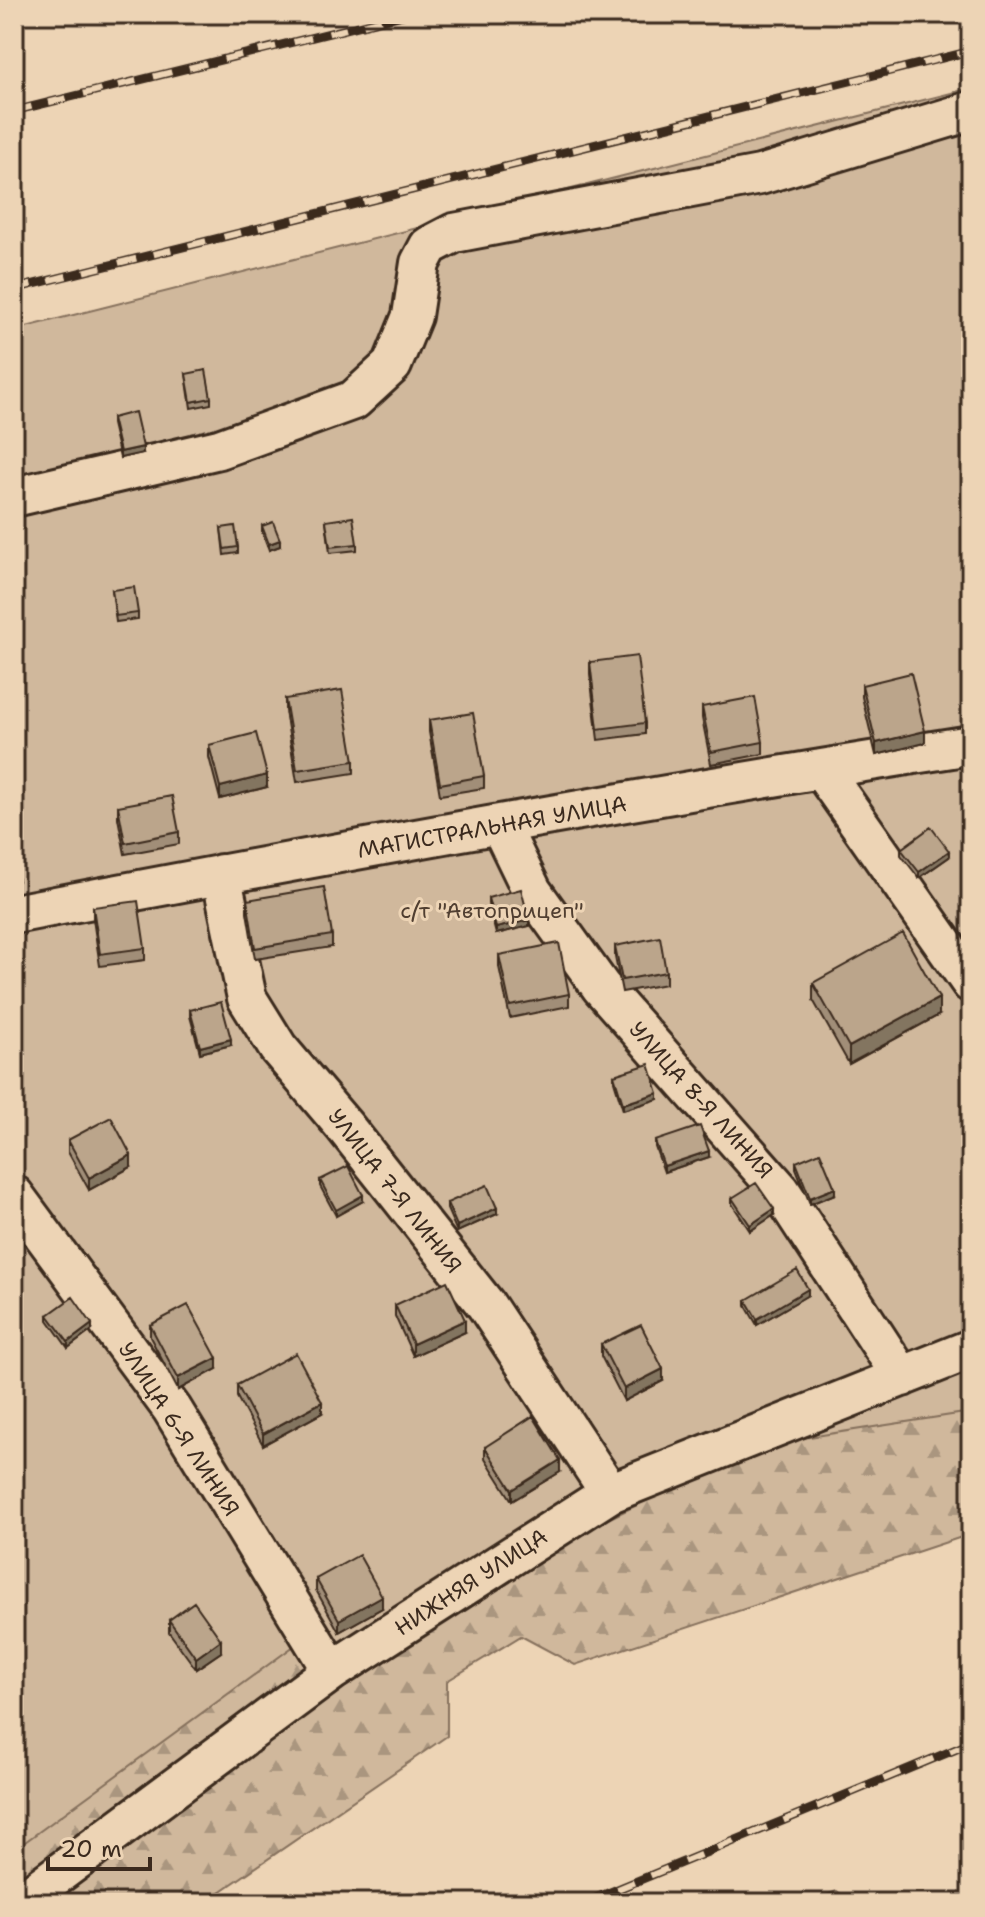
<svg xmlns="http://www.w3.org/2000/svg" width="985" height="1917" viewBox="0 0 985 1917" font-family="'Shantell Sans',sans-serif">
<defs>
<pattern id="forest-firs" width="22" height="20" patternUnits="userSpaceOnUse" patternTransform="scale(2)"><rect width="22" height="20" fill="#d0b89c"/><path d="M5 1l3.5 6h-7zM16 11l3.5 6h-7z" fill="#aa967f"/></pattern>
</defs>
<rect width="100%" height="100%" fill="#edd4b5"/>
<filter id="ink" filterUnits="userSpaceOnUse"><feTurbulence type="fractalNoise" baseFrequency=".0125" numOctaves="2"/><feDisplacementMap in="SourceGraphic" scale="16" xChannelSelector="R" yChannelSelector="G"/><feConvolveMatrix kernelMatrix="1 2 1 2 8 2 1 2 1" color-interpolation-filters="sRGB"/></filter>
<g filter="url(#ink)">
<path fill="#d0b89c" stroke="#86715d" stroke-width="2" d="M 971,88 L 971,1491 L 324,1676 L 14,1903 L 14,330 Z"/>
<path fill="url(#forest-firs)" stroke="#86715d" stroke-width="2" d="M 971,1412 L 971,1534 L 575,1665 L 521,1636 L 447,1681 L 447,1736 L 204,1903 L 14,1903 L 14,1850 L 309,1635 L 340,1659 L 479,1581 L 764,1444 Z
M 837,1891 L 851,1903 L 806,1903 Z"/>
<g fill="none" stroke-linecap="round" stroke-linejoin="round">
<defs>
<path id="minor" d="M 14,497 L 219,449 L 354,400 L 392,365 L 412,316 L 420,263 L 429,246 L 454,233 L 760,175 L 971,111
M 821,769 L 971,983
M 500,825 L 532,891 L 601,987 L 780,1190 L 902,1377
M 221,874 L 247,998 L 278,1048 L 345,1127 L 486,1305 L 610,1493
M 14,914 C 332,853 651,795 971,745
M 14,1195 L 172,1409 L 332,1671
M 19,1903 L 332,1671 L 610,1493 L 971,1349"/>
</defs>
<use href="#minor" stroke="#3b2a1e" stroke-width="44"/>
<use href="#minor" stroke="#edd4b5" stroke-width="38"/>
<defs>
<path id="rail" d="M 14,111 L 407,14
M 14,289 L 971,51
M 584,1903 L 971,1743"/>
</defs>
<use href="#rail" stroke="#3b2a1e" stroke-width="9"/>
<use href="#rail" stroke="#edd4b5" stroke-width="6" stroke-dasharray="18" stroke-linecap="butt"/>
</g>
<path fill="#a18e78" stroke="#3b2a1e" stroke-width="2" d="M 186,374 L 211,398 L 211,404 L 191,408 Z
M 112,418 L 143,453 L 120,458 L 112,424 Z
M 326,521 L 357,544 L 357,550 L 330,553 Z
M 262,526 L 280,546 L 269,550 L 262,532 Z
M 221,528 L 238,547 L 238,553 L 224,555 Z
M 112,590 L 138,613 L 138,619 L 116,622 Z
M 590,662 L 645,723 L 645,734 L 598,740 L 590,674 Z
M 862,685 L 925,743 L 876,755 L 862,697 Z
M 285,699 L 354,761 L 354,773 L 297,782 L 285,711 Z
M 702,707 L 763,742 L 763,754 L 711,764 L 702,718 Z
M 429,720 L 484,776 L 484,788 L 440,795 L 429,732 Z
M 209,745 L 267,787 L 220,799 L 209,757 Z
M 118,806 L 179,832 L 179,844 L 125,854 L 118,818 Z
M 14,849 L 18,869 L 18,881 L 14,881 Z
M 901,849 L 949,857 L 919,878 L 901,855 Z
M 488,898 L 529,926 L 496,934 L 488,904 Z
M 247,900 L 332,935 L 332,947 L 255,959 L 247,912 Z
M 93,907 L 145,948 L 145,960 L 100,966 L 93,919 Z
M 615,946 L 666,972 L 666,984 L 622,992 L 615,957 Z
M 499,955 L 569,994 L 569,1006 L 510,1018 L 499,967 Z
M 813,983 L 939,1015 L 849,1064 L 813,1000 Z
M 190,1010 L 231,1045 L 200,1053 L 190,1016 Z
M 614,1075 L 658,1099 L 623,1110 L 614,1081 Z
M 68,1140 L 131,1167 L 89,1190 L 68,1152 Z
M 655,1141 L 709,1157 L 664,1172 L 655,1147 Z
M 796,1162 L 835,1194 L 810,1204 L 796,1168 Z
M 320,1180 L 363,1201 L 336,1216 L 320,1186 Z
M 732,1198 L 774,1215 L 750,1231 L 732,1204 Z
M 447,1203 L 497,1214 L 457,1232 L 447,1209 Z
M 808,1295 L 757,1325 L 746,1306 L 746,1300 Z
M 395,1305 L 465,1332 L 413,1356 L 395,1316 Z
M 48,1315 L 92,1330 L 68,1348 L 48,1320 Z
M 150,1325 L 217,1369 L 178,1390 L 150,1337 Z
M 601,1344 L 663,1381 L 624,1401 L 601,1356 Z
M 237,1385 L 322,1413 L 263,1445 L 237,1397 Z
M 485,1447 L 560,1472 L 512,1501 L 485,1458 Z
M 316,1579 L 382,1608 L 339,1632 L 316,1590 Z
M 169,1620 L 221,1652 L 196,1669 L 169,1632 Z"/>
<path fill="#837461" stroke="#3b2a1e" stroke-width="2" d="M 143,447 L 143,453 L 120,458 L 120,452 Z
M 280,540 L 280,546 L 269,550 L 269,544 Z
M 925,731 L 925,743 L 876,755 L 876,743 Z
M 267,775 L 267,787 L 220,799 L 220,787 Z
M 949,851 L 949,857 L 919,878 L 919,872 Z
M 529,920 L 529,926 L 496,934 L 496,928 Z
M 939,998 L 939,1015 L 849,1064 L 849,1047 Z
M 231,1039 L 231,1045 L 200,1053 L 200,1047 Z
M 658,1093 L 658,1099 L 623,1110 L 623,1104 Z
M 709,1151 L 709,1157 L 664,1172 L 664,1166 Z
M 131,1155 L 131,1167 L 89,1190 L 89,1178 Z
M 835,1188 L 835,1194 L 810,1204 L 810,1198 Z
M 363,1195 L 363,1201 L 336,1216 L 336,1210 Z
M 497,1208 L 497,1214 L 457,1232 L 457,1226 Z
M 774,1209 L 774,1215 L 750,1231 L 750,1225 Z
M 808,1289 L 808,1295 L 757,1325 L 757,1319 Z
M 465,1320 L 465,1332 L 413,1356 L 413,1344 Z
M 92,1324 L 92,1330 L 68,1348 L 68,1342 Z
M 217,1358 L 217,1369 L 178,1390 L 178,1378 Z
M 663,1369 L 663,1381 L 624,1401 L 624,1389 Z
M 322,1402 L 322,1413 L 263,1445 L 263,1434 Z
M 560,1460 L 560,1472 L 512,1501 L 512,1490 Z
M 382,1596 L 382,1608 L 339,1632 L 339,1620 Z
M 221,1640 L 221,1652 L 196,1669 L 196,1658 Z"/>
<path fill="#bba58b" stroke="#3b2a1e" stroke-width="2" d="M 206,370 L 211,398 L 191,402 L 186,374 Z
M 135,412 L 143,447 L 120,452 L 112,418 Z
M 353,517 L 357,544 L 330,547 L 326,521 Z
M 273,522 L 280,540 L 269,544 L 262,526 Z
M 235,526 L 238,547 L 224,549 L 221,528 Z
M 134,587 L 138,613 L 116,616 L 112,590 Z
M 637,656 L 645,723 L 598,729 L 590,662 Z
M 911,673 L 925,731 L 876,743 L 862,685 Z
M 342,690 L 354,761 L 297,770 L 285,699 Z
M 755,697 L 763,742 L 711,752 L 702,707 Z
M 473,713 L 484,776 L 440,784 L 429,720 Z
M 256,733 L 267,775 L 220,787 L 209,745 Z
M 172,796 L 179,832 L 125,843 L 118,806 Z
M 931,827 L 949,851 L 919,872 L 901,849 Z
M 14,849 L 18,869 L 14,870 Z
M 324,887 L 332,935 L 255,948 L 247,900 Z
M 521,889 L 529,920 L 496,928 L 488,898 Z
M 138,901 L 145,948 L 100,954 L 93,907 Z
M 903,933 L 939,998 L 849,1047 L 813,983 Z
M 660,937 L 666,972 L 622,980 L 615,946 Z
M 559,943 L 569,994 L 510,1006 L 499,955 Z
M 221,1002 L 231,1039 L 200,1047 L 190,1010 Z
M 649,1064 L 658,1093 L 623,1104 L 614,1075 Z
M 111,1117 L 131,1155 L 89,1178 L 68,1140 Z
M 700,1126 L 709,1151 L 664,1166 L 655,1141 Z
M 820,1152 L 835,1188 L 810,1198 L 796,1162 Z
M 348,1166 L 363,1195 L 336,1210 L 320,1180 Z
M 756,1183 L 774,1209 L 750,1225 L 732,1198 Z
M 487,1185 L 497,1208 L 457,1226 L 447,1203 Z
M 797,1270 L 808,1289 L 757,1319 L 746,1300 Z
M 447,1281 L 465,1320 L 413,1344 L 395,1305 Z
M 73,1297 L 92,1324 L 68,1342 L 48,1315 Z
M 188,1305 L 217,1358 L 178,1378 L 150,1325 Z
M 641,1325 L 663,1369 L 624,1389 L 601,1344 Z
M 296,1353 L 322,1402 L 263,1434 L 237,1385 Z
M 533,1416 L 560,1460 L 512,1490 L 485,1447 Z
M 359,1555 L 382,1596 L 339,1620 L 316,1579 Z
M 194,1602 L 221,1640 L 196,1658 L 169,1620 Z"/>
</g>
<g text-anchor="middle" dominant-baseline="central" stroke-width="6" stroke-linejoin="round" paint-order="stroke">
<g font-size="22" fill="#3b2a1e" stroke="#edd4b5">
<text transform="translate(492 827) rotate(-10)">МАГИСТРАЛЬНАЯ УЛИЦА</text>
<text transform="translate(701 1100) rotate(48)">УЛИЦА 8-Я ЛИНИЯ</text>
<text transform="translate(395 1191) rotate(52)">УЛИЦА 7-Я ЛИНИЯ</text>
<text transform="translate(179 1429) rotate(57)">УЛИЦА 6-Я ЛИНИЯ</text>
<text transform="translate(471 1582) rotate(-33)">НИЖНЯЯ УЛИЦА</text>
</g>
<g font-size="22" fill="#513f31" stroke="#edd4b5">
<text x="492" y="910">с/т "Автоприцеп"</text>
</g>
</g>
<rect width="985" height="1917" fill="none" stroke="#edd4b5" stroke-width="48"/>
<rect x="24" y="24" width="937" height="1869" fill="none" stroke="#3b2a1e" stroke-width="3" filter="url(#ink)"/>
<path d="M48 1857v12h102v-12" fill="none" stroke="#3b2a1e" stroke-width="4"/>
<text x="60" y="1857" font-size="24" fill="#3b2a1e" stroke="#edd4b5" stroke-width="6" paint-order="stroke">20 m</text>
</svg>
